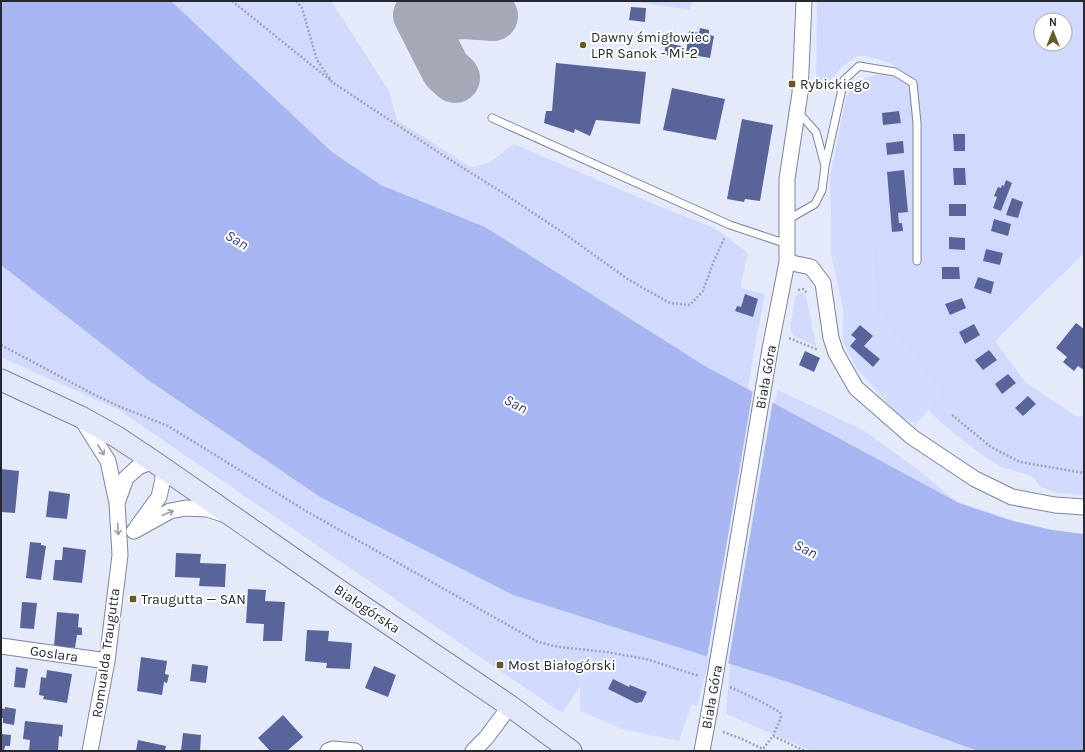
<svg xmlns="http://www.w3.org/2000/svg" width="1085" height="752" viewBox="0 0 1085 752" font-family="Karla,sans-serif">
<rect width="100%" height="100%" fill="#e5eafb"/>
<path fill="#d2dcff" d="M 870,211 L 876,311 L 943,394 L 916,424 L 901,418 L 857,369 L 843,342 L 843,309 L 831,253 L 831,216 Z
M 583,665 L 692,704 L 679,741 L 622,729 L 580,711 L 580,687 Z"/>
<path fill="#d1dafd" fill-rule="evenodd" d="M 171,1 L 331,1 L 389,91 L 397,120 L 471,167 L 489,163 L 514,144 L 654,204 L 714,228 L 748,253 L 740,288 L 765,294 L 753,356 L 748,389 L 705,366 L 485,227 L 381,185 L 332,152 Z
M 630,1 L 692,1 L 691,10 Z
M 817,1 L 1084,1 L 1084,253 L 995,341 L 1026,383 L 1077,417 L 1084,416 L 1084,495 L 1052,492 L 1040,486 L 1032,476 L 1001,467 L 974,449 L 946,427 L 931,413 L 929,409 L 943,394 L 876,311 L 870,212 L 831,216 L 830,177 L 846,98 L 854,83 L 877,74 L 918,81 L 886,61 L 858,55 L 843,66 L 825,86 L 816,88 ZM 1041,20 L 1065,20 L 1065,44 L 1041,44 Z
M 1,265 L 148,380 L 320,497 L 513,595 L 710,657 L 697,706 L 583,665 L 580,687 L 562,713 L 119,410 L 1,357 Z
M 801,292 L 806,296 L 816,346 L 795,337 L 790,329 L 796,295 Z
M 778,390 L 863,430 L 913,466 L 959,503 L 774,403 Z
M 730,663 L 791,683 L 978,751 L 812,751 L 726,714 Z"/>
<path fill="#a7b6f1" d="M 1,1 L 171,1 L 332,152 L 381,185 L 485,227 L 705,366 L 959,503 L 1010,520 L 1052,530 L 1084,534 L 1084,751 L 978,751 L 791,683 L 513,595 L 320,497 L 148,380 L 1,265 Z"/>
<path fill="#e5eafb" d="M 753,390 L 773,400 L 728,665 L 707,658 Z"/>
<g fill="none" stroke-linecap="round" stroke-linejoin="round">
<path stroke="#a4a8b7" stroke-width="50" d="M 455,78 L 446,70 L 418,15 L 465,14 L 493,16"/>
</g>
<path fill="#59659a" d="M 631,7 L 646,8 L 645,22 L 629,20 Z
M 700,28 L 709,30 L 709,35 L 714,36 L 710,58 L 686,54 L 689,31 L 699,33 Z
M 666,43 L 681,46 L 679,57 L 664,55 Z
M 556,63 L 646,72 L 640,124 L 596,120 L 590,136 L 575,129 L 574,133 L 544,123 L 546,111 L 552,111 Z
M 672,88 L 725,99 L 716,140 L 663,130 Z
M 899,111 L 901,123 L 883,125 L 882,113 Z
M 742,119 L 773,125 L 760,201 L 745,199 L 744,202 L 727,199 Z
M 953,134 L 965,134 L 965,151 L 954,151 Z
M 903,141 L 904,153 L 887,155 L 886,143 Z
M 953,168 L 965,168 L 966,185 L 954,185 Z
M 904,170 L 908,212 L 898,213 L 899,223 L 902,223 L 903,231 L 892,232 L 887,172 Z
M 1006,180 L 1012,183 L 1001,211 L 993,208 L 997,197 L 994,196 L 998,187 L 1001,188 L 1002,185 L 1004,186 Z
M 1012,198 L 1023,202 L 1018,218 L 1006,215 Z
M 949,204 L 966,204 L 966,216 L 949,216 Z
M 994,219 L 1011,224 L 1008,236 L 991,231 Z
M 949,237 L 965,238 L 965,250 L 949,249 Z
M 986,249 L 1003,253 L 1000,265 L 983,261 Z
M 942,267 L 959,267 L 960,279 L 942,279 Z
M 978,277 L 994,282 L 991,294 L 974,288 Z
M 745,294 L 758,299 L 753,317 L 735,311 L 737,306 L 741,307 Z
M 962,298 L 966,308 L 950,315 L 945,304 Z
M 1076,323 L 1084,329 L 1084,370 L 1078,366 L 1074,371 L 1063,362 L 1067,357 L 1056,348 Z
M 974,324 L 980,335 L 965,344 L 959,332 Z
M 860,325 L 873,336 L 864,346 L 880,359 L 873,367 L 850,346 L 856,339 L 851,335 Z
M 989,350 L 997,360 L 983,370 L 975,360 Z
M 805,351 L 820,358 L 814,372 L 799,365 Z
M 1008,374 L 1016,383 L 1002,394 L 995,384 Z
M 1028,396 L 1036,404 L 1023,416 L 1015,408 Z
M 1,469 L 19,471 L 15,513 L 1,512 Z
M 49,491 L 70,494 L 67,519 L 46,517 Z
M 30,542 L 41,543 L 41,545 L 46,546 L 41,580 L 26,578 Z
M 63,547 L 86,550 L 82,583 L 53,580 L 55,560 L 62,560 Z
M 176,553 L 201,554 L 200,563 L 226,564 L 225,587 L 199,586 L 200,578 L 175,577 Z
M 248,589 L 266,590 L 265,601 L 285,602 L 282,641 L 263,641 L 264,624 L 246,623 Z
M 22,602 L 37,603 L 34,629 L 20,628 Z
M 57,612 L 79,614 L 78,627 L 82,628 L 82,635 L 77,635 L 75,648 L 54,646 Z
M 307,630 L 329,631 L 328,641 L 352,643 L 350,669 L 326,668 L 327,663 L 305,661 Z
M 141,657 L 167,661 L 165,674 L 169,675 L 167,683 L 164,682 L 162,695 L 137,691 Z
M 192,664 L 208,666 L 206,683 L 190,681 Z
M 374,666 L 396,675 L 388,697 L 365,688 Z
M 16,667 L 28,669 L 25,688 L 14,687 Z
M 47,670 L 72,674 L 67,703 L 43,699 L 44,696 L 39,695 L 41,677 L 46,678 Z
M 613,679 L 629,687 L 630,685 L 647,692 L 642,702 L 636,703 L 608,689 Z
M 5,707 L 16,709 L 14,725 L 3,723 L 3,718 L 1,718 L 1,708 L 5,709 Z
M 283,715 L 303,737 L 287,751 L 270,751 L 258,738 Z
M 25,721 L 63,725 L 62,737 L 59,736 L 58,751 L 29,751 L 30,740 L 23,739 Z
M 183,733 L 201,735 L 200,751 L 181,751 Z
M 1,734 L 11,735 L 10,746 L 5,746 L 4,751 L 1,751 Z
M 138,740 L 166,746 L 165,751 L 136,751 Z"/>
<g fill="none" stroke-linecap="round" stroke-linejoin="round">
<defs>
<path id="lane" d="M 492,118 L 730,225 L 787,244
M 825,166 L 844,80 L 859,66 L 895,72 L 913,83 L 917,123 L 917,261
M 787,220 L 815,204 L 822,190 L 825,166 L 816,132 L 798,112"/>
<path id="street" d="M 787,262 L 811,267 L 823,283 L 831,338 L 836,353 L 856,388 L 912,437 L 975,479 L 1012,497 L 1055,505 L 1084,507
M 770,349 L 787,262 L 787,179 L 800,93 L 804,1
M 81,418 L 108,461 L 117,503 L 120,555 L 107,661 L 90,751
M 117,503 L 126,478 L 138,467 L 153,461
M 137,527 L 159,497 L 163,479 L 163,467
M 134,531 L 170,511 L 186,508 L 207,509 L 223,514
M 1,646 L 107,661
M 328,751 L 333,749 L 355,751
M 473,751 L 486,738 L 510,706
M 702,751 L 709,713"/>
<path id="secondary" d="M 1,380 L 81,417 L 117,437 L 153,461 L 340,591 L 510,706 L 571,751"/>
</defs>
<use href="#lane" stroke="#7e849e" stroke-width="9"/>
<use href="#street" stroke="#7e849e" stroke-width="17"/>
<use href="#secondary" stroke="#7e849e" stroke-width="23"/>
<path stroke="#a0a4b3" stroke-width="2.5" stroke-dasharray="2 2" stroke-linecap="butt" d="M 232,1 L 330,80
M 296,1 L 302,8 L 317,60 L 332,82 L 444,156 L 500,191 L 562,232 L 629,280 L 670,303 L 690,305 L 703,291 L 713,263 L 725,237
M 798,290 L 803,289 L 807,293
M 789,338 L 818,350
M 1,345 L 97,396 L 123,408 L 168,426 L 306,511 L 538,642 L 559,647 L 606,652 L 646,659 L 699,676
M 952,415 L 991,447 L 1020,462 L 1084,473
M 730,687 L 756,699 L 780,712 L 781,718 L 773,736
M 723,732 L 742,739 L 763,749 L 773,736 L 805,751"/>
<use href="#lane" stroke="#fff" stroke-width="7"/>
<use href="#street" stroke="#fff" stroke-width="15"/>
<use href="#secondary" stroke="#e1e6f9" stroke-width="21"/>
<defs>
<path id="street-bridge" d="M 709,713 L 770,349"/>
</defs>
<use href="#street-bridge" stroke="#7e849e" stroke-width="17" stroke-linecap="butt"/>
<use href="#street-bridge" stroke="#fff" stroke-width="15"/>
</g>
<defs><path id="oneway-shaft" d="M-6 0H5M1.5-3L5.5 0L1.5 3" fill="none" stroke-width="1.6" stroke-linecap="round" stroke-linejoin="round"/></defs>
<g stroke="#9d9ea3">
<use href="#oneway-shaft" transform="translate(101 450) rotate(58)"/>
<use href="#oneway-shaft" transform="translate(168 513) rotate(-23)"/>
<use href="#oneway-shaft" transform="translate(118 529) rotate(87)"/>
</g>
<g fill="#685a27" stroke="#fff" stroke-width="1.5">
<circle cx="583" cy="45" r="4"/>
<rect x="788" y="80" width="8" height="8" rx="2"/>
<rect x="129" y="595" width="8" height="8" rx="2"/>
<rect x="496" y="661" width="8" height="8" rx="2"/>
</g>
<g text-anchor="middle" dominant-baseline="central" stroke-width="4" stroke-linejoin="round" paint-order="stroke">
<g font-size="14" fill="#252833" stroke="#fff" text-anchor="start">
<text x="591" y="37">Dawny śmigłowiec<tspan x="591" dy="16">LPR Sanok - Mi-2</tspan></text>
<text x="800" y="84">Rybickiego</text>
<text x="141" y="599">Traugutta — SAN</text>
<text x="508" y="665">Most Białogórski</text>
</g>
<g font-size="14" fill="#252833" stroke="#fff">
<text transform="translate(766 377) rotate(-80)">Biała Góra</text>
<text transform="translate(367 609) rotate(34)">Białogórska</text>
<text transform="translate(106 653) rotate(-82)">Romualda Traugutta</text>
<text transform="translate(54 654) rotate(8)">Goslara</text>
<text transform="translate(712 697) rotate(-80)">Biała Góra</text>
</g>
<g font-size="15" font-style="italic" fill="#364086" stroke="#fff">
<text transform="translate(237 240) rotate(31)">San</text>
<text transform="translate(516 404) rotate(27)">San</text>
<text transform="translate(806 549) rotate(27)">San</text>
</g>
</g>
<rect width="1085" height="752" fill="none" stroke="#252833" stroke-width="4"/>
<g transform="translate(1053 32)"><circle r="19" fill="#ffffff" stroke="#a8a9ad"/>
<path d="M0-3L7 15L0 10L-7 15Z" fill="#685a27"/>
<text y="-6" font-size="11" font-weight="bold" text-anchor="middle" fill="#252833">N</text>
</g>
</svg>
